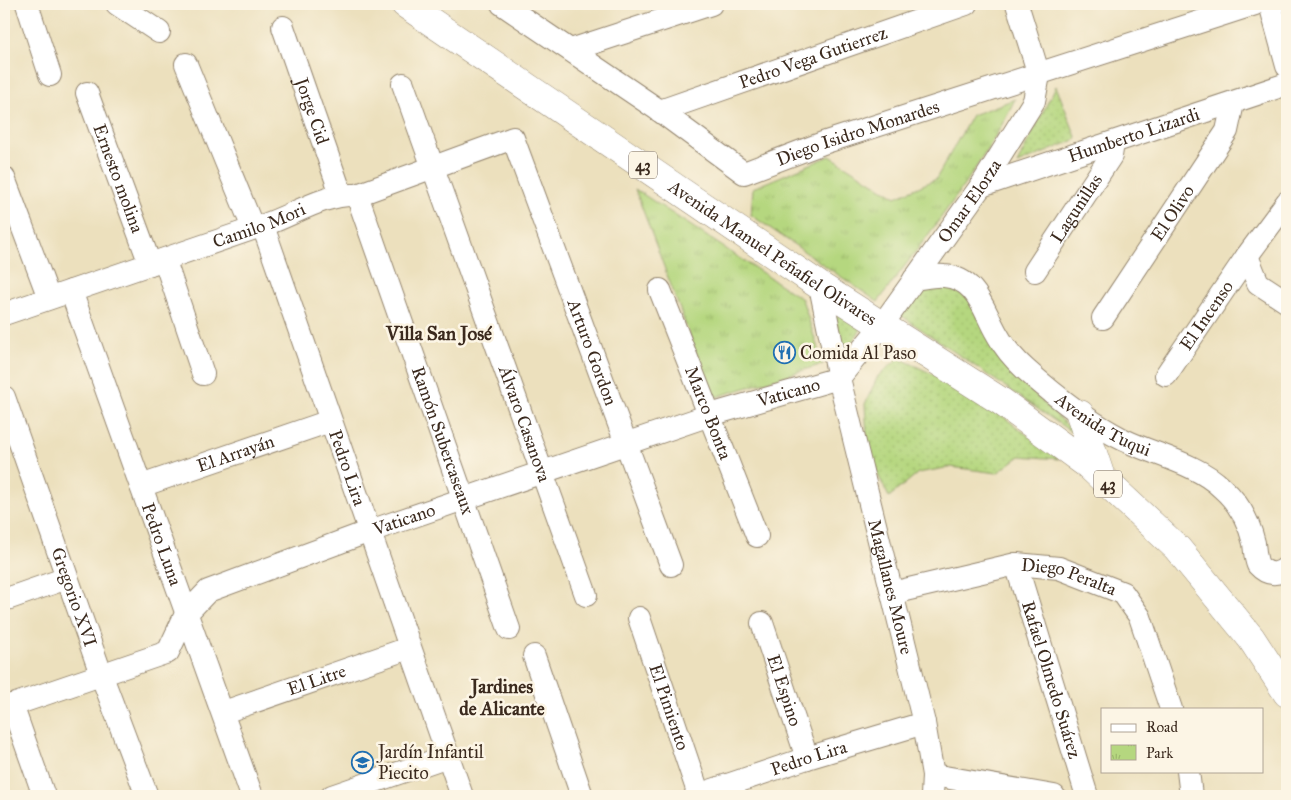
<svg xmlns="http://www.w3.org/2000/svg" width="1291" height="800" viewBox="0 0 1291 800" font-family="'IM FELL Great Primer',serif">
<defs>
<pattern id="grass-dots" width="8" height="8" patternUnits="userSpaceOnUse" patternTransform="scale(1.25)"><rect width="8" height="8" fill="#b5d77f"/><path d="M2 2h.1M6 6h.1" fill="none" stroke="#9db96d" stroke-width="1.8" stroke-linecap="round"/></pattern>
<pattern id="park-tufts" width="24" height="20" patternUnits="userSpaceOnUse" patternTransform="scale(1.25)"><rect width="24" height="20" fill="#b5d77f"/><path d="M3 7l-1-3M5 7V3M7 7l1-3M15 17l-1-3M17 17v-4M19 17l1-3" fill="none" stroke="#9db96d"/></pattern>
</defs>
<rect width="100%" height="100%" fill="#fcf5e5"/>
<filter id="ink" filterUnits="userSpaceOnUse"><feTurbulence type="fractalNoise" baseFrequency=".02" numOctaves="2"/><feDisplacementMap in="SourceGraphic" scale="10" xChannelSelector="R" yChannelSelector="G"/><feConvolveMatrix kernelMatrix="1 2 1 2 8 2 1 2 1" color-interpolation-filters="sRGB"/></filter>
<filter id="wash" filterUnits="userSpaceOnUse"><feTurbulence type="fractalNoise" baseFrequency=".0096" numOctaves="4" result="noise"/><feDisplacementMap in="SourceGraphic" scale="20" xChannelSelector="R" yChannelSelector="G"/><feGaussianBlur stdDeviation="1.12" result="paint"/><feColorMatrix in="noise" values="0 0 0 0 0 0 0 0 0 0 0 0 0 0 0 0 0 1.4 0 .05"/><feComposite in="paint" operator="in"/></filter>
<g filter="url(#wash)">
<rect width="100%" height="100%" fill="#ece0bd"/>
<path fill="url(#grass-dots)" stroke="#78804e" d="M 1056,86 L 1077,139 L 1017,164 Z
M 946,286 L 969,299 L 1000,357 L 1013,374 L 1083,440 L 899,314 L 921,288 Z
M 832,309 L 862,328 L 845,351 Z
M 899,358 L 947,381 L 997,412 L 1059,459 L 1020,456 L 997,473 L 951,467 L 918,473 L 889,497 L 868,454 L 865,404 L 878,376 Z"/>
<path fill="url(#park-tufts)" stroke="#78804e" d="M 1015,99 C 980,172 926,236 878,302 L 751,215 L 753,188 L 830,156 L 896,197 L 936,179 L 972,115 Z
M 635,189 L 802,299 L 823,364 L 713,398 Z"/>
</g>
<g filter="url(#ink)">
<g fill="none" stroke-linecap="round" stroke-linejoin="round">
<defs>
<g id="minor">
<path d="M 27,4 L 50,75"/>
<path d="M 117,4 L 159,32"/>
<path id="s1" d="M 502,4 L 660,111 L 744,173 L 823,143 L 1255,4"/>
<path d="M 1270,4 L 1287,66"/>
<path id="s2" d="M 283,27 L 341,194"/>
<path d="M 571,50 L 711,4"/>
<path d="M 186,64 L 253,228"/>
<path id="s3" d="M 403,84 L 586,595"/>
<path id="s4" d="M 87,93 L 150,264"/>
<path id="s5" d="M 660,111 L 966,4"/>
<path d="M 4,178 L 49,298"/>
<path id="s6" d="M 981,186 L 1287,84"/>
<path id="s7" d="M 357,195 L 509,629"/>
<path id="s8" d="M 263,226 L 462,796"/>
<path d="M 1247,256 L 1258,283 L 1287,302"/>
<path d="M 165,261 L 203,374"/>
<path id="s9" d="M 1035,271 L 1111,156 L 1113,143"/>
<path id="s10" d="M 914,279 C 923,278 934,275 944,276 C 977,278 983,310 997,334 C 1004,347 1014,359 1025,369 C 1055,396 1088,422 1124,440 C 1155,455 1198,464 1222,488 C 1238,502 1249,522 1254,543 C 1255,551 1255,558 1258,565 C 1267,575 1278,576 1287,567"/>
<path id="s11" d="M 820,286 L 839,378 L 924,723 L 933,775 L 932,796"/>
<path id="s12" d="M 660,290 L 757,536"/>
<path id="s13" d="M 71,291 L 252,796"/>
<path id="s14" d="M 4,314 C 91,284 177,255 264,225 C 294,215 325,193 357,195 L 513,138 L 671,565"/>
<path id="s15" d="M 1103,318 L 1227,131 L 1233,103"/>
<path id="s16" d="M 1166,375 L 1247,256 L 1287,202"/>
<path id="s17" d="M 839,378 L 882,325 L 981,186 L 1034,101 L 1039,75 L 1017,4"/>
<path id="s18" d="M 4,397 L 101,674 L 147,796"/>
<path id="s19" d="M 141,486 L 330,421"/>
<path id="s20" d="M 1016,564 L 1087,796"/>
<path id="s21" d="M 892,593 L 1016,564 L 1059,568 L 1123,593 L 1140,617 L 1171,709"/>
<path d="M 4,600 L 67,578"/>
<path id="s22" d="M 639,618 L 699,795"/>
<path id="s23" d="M 762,623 L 807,758"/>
<path d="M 534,656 L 582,796"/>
<path d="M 12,705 L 44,796"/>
<path id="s24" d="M 4,708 L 168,652 L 186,614 L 208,591 L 370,531 L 710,415 L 839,378"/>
<path id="s25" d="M 224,712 L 409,648"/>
<path d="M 1188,771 L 1191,796"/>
<path d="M 933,775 L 1054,796"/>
<path d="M 332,796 L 448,756"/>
<path id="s26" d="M 695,796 L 807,758 L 924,723"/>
</g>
<g id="major">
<path id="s27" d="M 405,4 L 820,286 L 1002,402 L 1088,465 L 1177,548 L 1251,638 L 1287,693"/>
<path d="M 1080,414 L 1101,477"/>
</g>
</defs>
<use href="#minor" stroke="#94856e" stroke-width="24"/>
<use href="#major" stroke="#94856e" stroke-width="29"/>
<use href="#minor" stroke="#fff" stroke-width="22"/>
<use href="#major" stroke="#fff" stroke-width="28"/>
</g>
</g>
<defs>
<symbol id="restaurant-ring" viewBox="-11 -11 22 22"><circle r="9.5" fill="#fcf5e5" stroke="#1f6fb2" stroke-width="1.5"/><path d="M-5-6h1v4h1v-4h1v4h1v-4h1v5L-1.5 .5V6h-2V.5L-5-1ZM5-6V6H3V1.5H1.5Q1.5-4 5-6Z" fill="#1f6fb2"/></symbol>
<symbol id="school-ring" viewBox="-11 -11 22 22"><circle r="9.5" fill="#fcf5e5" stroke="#1f6fb2" stroke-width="1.5"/><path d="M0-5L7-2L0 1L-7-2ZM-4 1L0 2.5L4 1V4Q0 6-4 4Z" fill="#1f6fb2"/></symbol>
</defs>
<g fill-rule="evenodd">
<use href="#restaurant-ring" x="772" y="340" width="25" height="25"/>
<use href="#school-ring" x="350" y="750" width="25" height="25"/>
</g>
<g text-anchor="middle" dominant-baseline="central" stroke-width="5" stroke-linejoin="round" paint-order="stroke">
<g fill="#fcf5e5" stroke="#75675a" stroke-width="1">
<rect x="629" y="151.5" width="28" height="27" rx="4"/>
<rect x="1094" y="470.5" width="28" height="27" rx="4"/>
</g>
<g font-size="16" font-weight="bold" fill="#3b2a1e">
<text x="643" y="165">43</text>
<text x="1108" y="484">43</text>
</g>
<g font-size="18" fill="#3b2a1e" stroke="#fcf5e5">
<text stroke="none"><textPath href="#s5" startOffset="162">Pedro Vega Gutierrez</textPath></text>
<text stroke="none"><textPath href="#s2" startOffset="89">Jorge Cid</textPath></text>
<text stroke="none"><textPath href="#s1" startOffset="416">Diego Isidro Monardes</textPath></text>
<text stroke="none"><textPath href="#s6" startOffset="161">Humberto Lizardi</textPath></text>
<text stroke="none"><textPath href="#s4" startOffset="91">Ernesto molina</textPath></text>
<text stroke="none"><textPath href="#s17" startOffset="220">Omar Elorza</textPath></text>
<text stroke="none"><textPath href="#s9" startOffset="75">Lagunillas</textPath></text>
<text stroke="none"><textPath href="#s15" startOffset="126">El Olivo</textPath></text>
<text stroke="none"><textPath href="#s14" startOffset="270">Camilo Mori</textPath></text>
<text stroke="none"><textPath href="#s27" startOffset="444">Avenida Manuel Peñafiel Olivares</textPath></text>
<text stroke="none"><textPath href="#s16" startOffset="72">El Incenso</textPath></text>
<text stroke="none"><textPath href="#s14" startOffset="768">Arturo Gordon</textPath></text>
<text stroke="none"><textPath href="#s24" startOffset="861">Vaticano</textPath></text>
<text stroke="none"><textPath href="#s12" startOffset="132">Marco Bonta</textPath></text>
<text stroke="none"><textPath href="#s10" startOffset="255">Avenida Tuqui</textPath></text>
<text stroke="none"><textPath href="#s3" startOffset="361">Álvaro Casanova</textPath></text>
<text stroke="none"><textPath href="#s7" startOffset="260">Ramón Subercaseaux</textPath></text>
<text stroke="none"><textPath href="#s19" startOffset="100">El Arrayán</textPath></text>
<text stroke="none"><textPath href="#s8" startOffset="256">Pedro Lira</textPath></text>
<text stroke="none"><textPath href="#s24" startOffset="456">Vaticano</textPath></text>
<text stroke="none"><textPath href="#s13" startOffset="269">Pedro Luna</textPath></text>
<text stroke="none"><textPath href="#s21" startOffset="182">Diego Peralta</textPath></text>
<text stroke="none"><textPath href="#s11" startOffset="309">Magallanes Moure</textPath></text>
<text stroke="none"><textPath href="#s18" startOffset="212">Gregorio XVI</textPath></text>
<text stroke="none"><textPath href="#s25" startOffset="98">El Litre</textPath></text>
<text stroke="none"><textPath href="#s20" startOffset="121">Rafael Olmedo Suárez</textPath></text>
<text stroke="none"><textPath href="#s23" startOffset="71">El Espino</textPath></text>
<text stroke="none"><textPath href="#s22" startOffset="94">El Pimiento</textPath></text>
<text stroke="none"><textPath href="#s26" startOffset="120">Pedro Lira</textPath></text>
</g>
<g font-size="18" fill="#3b2a1e" stroke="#fcf5e5" text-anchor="start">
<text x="800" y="353">Comida Al Paso</text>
<text x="378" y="752">Jardín Infantil<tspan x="378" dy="21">Piecito</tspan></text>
</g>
<g font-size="19" font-weight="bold" fill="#3b2a1e" stroke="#fcf5e5">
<text x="439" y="333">Villa San José</text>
<text x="502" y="686">Jardines<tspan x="502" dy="22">de Alicante</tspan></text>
</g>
</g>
<rect width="1291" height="800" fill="none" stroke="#fcf5e5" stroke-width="20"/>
<rect x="1101" y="708" width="162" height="65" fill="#fcf5e5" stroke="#afa495"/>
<rect x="1111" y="724" width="25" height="8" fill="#ffffff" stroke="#afa495"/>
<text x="1146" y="732" font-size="15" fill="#3b2a1e">Road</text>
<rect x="1111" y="745" width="25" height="15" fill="url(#park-tufts)" stroke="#afa495"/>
<text x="1146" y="758" font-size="15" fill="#3b2a1e">Park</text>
</svg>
